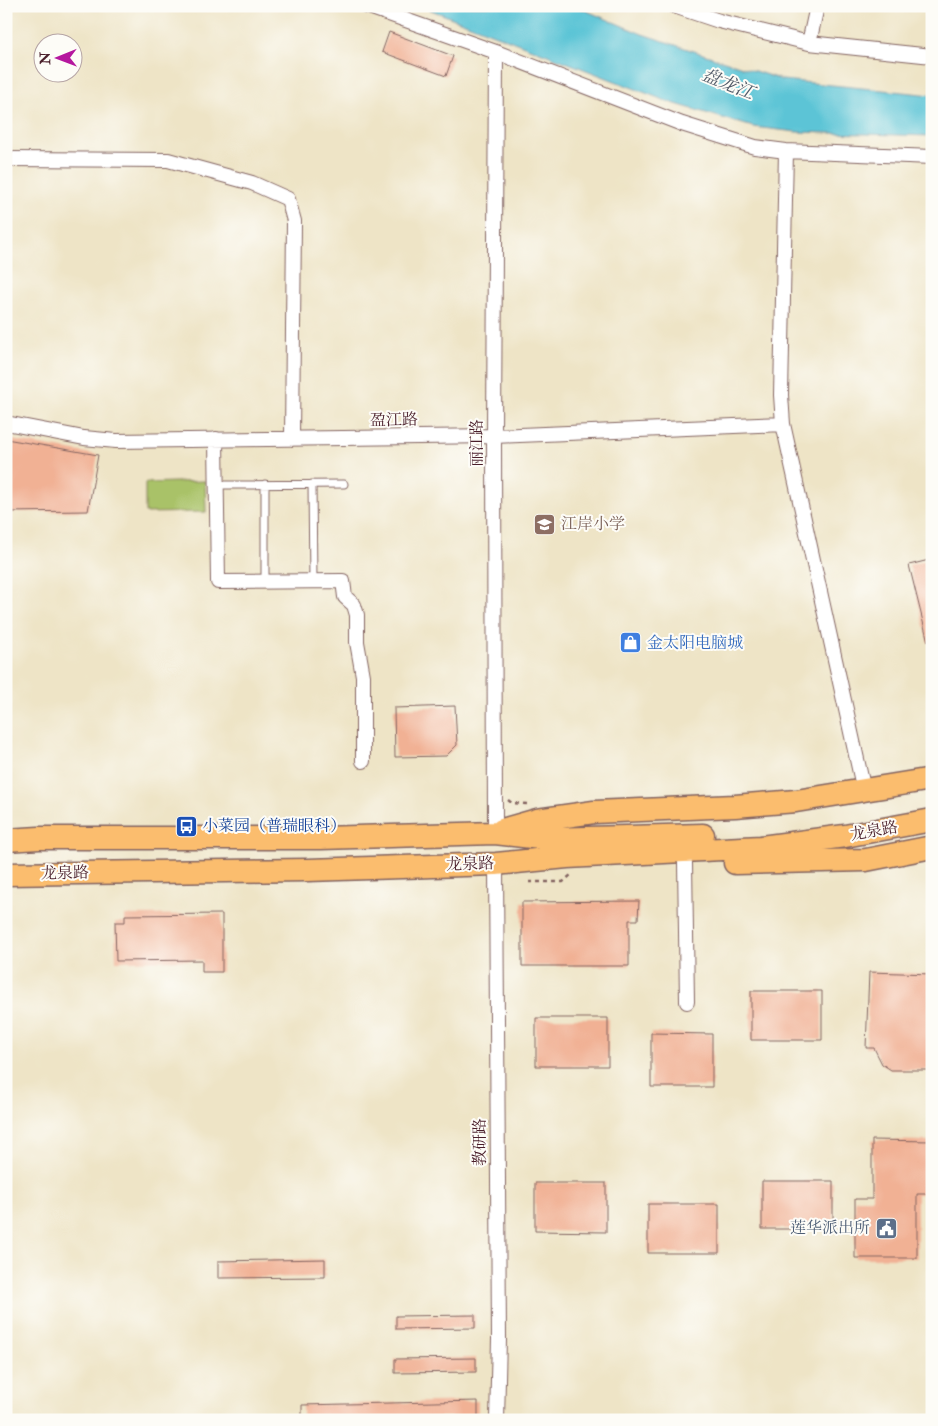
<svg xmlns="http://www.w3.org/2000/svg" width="938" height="1426" viewBox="0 0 938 1426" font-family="'IM FELL Double Pica','Noto Serif SC',serif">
<rect width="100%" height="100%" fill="#fdfcf7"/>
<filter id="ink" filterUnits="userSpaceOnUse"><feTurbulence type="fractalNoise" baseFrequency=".02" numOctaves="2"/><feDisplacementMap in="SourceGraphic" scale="10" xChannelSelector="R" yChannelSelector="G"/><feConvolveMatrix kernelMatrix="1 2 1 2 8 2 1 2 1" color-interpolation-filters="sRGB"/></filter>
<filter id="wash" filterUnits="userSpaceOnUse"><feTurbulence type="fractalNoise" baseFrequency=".0096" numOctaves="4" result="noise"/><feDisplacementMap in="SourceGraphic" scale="20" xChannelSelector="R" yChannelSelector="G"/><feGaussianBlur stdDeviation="1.12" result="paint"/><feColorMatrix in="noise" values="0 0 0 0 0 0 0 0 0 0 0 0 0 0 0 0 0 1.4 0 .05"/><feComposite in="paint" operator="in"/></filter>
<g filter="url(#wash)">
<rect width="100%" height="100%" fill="#eee4c6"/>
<path fill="#a9c268" stroke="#7a704a" d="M 205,481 L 206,512 L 145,513 L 145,483 Z"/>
<path fill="#5bc4d6" stroke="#527280" d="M 421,6 L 575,6 L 642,34 L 782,80 L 932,95 L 932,136 L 797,132 L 753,127 L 669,102 Z"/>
<g id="blocks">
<path fill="#f1b194" d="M 389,32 L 453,56 L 446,76 L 382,52 Z
M 6,439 L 98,455 L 88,511 L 6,512 Z
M 929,560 L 932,569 L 932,642 L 928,642 L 909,565 Z
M 455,706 L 457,745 L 446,756 L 395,757 L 394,708 Z
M 639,901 L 638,920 L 629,920 L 629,966 L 522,966 L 522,902 Z
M 222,914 L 222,972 L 202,972 L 202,960 L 116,961 L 115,922 L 125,922 L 125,915 Z
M 869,972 L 932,974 L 932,1070 L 891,1070 L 882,1064 L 874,1048 L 866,1048 Z
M 751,991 L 822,991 L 822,1040 L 751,1040 Z
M 536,1018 L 608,1018 L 608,1066 L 536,1066 Z
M 651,1033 L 712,1034 L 712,1087 L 651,1087 Z
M 872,1140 L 932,1141 L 932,1194 L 917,1194 L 917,1258 L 855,1258 L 855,1199 L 872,1199 Z
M 762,1181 L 833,1181 L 833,1229 L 762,1229 Z
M 535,1183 L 606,1183 L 606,1232 L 535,1231 Z
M 648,1204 L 719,1204 L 719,1253 L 648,1253 Z
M 325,1259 L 325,1277 L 218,1278 L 218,1261 Z
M 475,1315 L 475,1328 L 396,1329 L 396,1316 Z
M 476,1358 L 476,1372 L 395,1373 L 395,1359 Z
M 478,1401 L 478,1417 L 302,1418 L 302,1405 Z"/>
</g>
</g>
<g filter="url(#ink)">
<use href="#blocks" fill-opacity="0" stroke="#836461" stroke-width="1"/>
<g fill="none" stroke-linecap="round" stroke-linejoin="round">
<defs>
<path id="service" d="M 265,484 L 265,581
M 312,484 L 313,581
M 217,485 L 344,484"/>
<path id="minor" d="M 366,6 L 496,52 L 682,124 L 755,147 L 786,151 L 932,157
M 674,6 L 719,21 L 809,43 L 932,56
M 809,43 L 817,6
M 786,151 L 781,395 L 783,424 L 864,791
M 6,159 L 168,160 L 252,183 L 288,199 L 294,221 L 292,439
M 6,423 L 84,438 L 116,441 L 494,436 L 783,424
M 216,439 L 218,582 L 343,581 L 345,597 L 354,605 L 357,615 L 357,642 L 363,676 L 363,761
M 495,833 L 494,436 L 496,52
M 685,862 L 687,1002
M 496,864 L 499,1339 L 497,1420"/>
<path id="primary" d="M 502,830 L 537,820 L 594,812 L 735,806 L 796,801 L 932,779
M 6,840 L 39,838 L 321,838 L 495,833 L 549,839 L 703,835
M 735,863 L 866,860 L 932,847
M 6,874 L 308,870 L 496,864 L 567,857 L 761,847 L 845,836 L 932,820"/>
</defs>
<use href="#service" stroke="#836461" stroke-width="9"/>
<use href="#minor" stroke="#836461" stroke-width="16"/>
<use href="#primary" stroke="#836461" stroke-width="25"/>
<path stroke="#836461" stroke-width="2.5" stroke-dasharray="4 4" stroke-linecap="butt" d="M 508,800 L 512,803 L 528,804
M 529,882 L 563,882 L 572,874"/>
<use href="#service" stroke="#fff" stroke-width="7"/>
<use href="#minor" stroke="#fff" stroke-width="14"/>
<use href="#primary" stroke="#fbbd6e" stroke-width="22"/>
</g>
</g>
<defs>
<symbol id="school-square" viewBox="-11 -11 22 22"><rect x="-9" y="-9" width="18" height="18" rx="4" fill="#8d6e63" stroke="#fdfcf7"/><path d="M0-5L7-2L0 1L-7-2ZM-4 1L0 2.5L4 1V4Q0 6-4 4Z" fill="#fff"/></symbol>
<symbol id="shop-square" viewBox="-11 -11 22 22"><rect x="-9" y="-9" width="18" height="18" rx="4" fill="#3f7fe0" stroke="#fdfcf7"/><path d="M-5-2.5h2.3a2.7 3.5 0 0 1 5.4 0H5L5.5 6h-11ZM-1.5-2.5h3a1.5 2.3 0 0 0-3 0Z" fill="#fff"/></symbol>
<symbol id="bus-square" viewBox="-11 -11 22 22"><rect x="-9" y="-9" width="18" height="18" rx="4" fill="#1a4fb4" stroke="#fdfcf7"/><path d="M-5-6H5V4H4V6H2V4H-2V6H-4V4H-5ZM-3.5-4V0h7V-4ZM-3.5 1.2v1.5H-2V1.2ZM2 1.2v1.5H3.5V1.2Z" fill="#fff"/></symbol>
<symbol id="civic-square" viewBox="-11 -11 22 22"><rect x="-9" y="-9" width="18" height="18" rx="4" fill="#5c6f8a" stroke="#fdfcf7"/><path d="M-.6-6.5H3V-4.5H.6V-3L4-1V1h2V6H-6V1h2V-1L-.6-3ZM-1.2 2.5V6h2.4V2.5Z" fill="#fff"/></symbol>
</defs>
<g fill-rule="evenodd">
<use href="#school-square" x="532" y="512" width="25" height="25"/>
<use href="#shop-square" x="618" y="630" width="25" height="25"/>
<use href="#bus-square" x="174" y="814" width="25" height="25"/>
<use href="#civic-square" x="874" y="1216" width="25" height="25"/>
</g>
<g text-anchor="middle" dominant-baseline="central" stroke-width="4" stroke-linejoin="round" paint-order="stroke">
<g font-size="16" fill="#4a1f2b" stroke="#fdfcf7">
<text transform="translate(394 420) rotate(-1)">盈江路</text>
<text transform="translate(477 443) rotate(-90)">丽江路</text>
<text transform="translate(874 831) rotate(-10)">龙泉路</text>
<text transform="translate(470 864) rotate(-2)">龙泉路</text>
<text transform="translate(65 873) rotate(-1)">龙泉路</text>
<text transform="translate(480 1142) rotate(-90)">教研路</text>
</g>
<g font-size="16" fill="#785e54" stroke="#fdfcf7" text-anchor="start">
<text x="561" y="524">江岸小学</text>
</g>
<g font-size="16" fill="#366cbe" stroke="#fdfcf7" text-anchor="start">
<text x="647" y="643">金太阳电脑城</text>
</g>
<g font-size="16" fill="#164399" stroke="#fdfcf7" text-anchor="start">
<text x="202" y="826">小菜园（普瑞眼科）</text>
</g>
<g font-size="16" fill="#4e5e75" stroke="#fdfcf7" text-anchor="end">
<text x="870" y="1228">莲华派出所</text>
</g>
<g font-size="18" font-style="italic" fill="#505967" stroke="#fdfcf7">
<text transform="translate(728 84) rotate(22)">盘龙江</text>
</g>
</g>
<rect width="938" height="1426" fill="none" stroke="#fdfcf7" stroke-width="25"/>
<g transform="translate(58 58) rotate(269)"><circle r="24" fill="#fdfcf7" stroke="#b5a4a5"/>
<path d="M0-4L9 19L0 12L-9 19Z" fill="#b5179e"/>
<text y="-8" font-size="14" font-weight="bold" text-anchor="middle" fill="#4a1f2b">N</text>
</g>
</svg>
